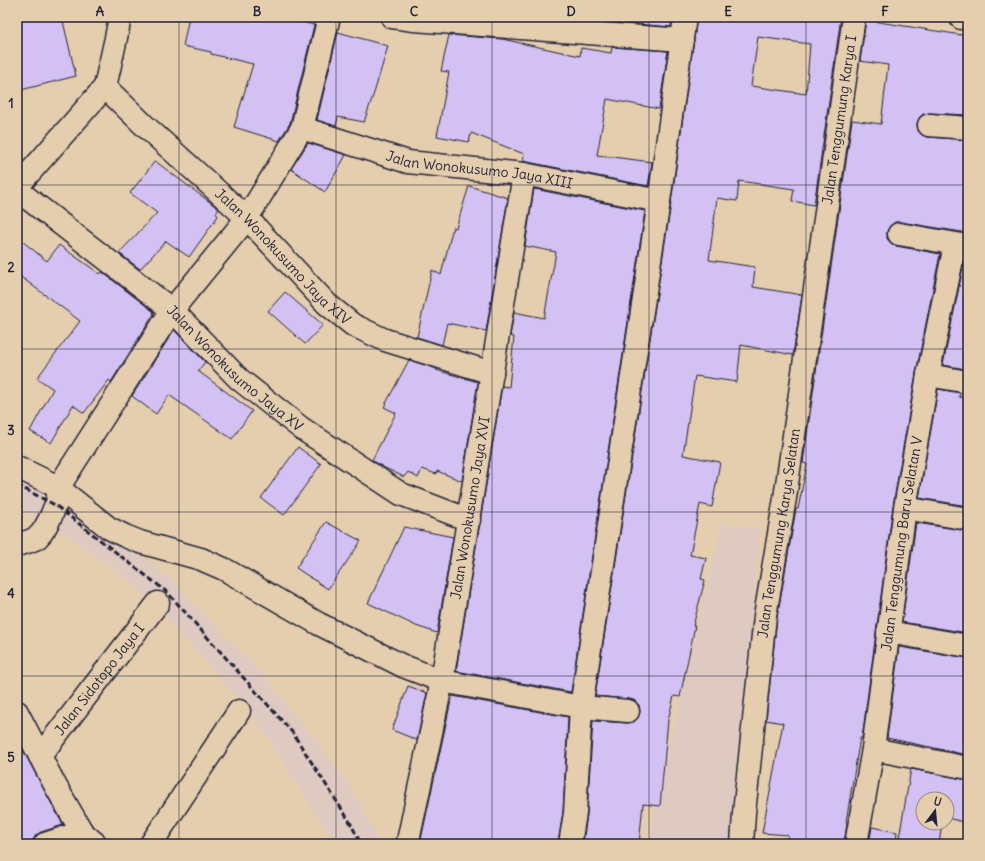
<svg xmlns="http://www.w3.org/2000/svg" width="985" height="861" viewBox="0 0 985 861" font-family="Delius,sans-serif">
<rect width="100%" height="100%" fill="#e4cead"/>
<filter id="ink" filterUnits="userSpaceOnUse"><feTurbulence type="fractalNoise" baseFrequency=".025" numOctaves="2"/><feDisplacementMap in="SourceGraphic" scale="8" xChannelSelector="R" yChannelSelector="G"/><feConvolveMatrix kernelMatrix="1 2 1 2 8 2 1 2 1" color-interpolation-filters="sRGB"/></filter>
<g filter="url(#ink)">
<path fill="#dfcac2" d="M 17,467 L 58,488 L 173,581 L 270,683 L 349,785 L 380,844 L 335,844 L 255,718 L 139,588 L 64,533 L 17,508 Z
M 722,522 L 760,529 L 734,844 L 647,844 Z"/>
<path fill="#d2c1f2" stroke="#22223b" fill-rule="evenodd" d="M 17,17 L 62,17 L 76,76 L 17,91 Z
M 189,17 L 282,17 L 314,25 L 290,123 L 279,141 L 234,127 L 253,64 L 211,54 L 211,52 L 183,46 Z
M 615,17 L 672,17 L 671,27 L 615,22 Z
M 697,17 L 841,17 L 814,205 L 792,201 L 794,189 L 739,181 L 737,201 L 717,198 L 709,260 L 755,267 L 753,287 L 802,295 L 793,355 L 741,345 L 737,382 L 695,376 L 683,455 L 720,462 L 712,507 L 700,504 L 690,555 L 706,558 L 701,579 L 705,580 L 693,626 L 695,626 L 680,697 L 674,696 L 668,720 L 660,806 L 643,804 L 639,844 L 583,844 L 587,814 L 593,721 L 627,723 L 634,722 L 638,718 L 640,712 L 639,705 L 635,701 L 629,699 L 595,696 L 671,203 ZM 758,37 L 810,44 L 806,94 L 751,86 Z
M 866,20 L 968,36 L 968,115 L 930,113 L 923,114 L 919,118 L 917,124 L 918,131 L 922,135 L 928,137 L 968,140 L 968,233 L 901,222 L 895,222 L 890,226 L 887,231 L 887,239 L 891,243 L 896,246 L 940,254 L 916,373 L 893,506 L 862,738 L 860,738 L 846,822 L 847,823 L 844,844 L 787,844 L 788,835 L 762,833 L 783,723 L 766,720 L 777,618 L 796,509 L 798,509 L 807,464 L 803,463 L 852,120 L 881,124 L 888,65 L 860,61 Z
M 338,32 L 388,46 L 375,90 L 364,122 L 338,117 L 336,126 L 317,120 Z
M 449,35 L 502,39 L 580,56 L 581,48 L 611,53 L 612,47 L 668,51 L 659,109 L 607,99 L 597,155 L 652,162 L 648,186 L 523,161 L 524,154 L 471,133 L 469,142 L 437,136 L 449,72 L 441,71 Z
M 308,143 L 346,155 L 325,192 L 291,169 Z
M 155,161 L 219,209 L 216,213 L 218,216 L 189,257 L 166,241 L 140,269 L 119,253 L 157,213 L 130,193 Z
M 469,186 L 508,198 L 486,331 L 447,323 L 442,345 L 417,337 L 432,270 L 441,275 L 453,227 L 456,228 Z
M 534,189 L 645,211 L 571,692 L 456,671 L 502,386 L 509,387 L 514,337 L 510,336 L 514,312 L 544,318 L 556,252 L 525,246 Z
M 17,237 L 47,261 L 59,245 L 100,274 L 102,272 L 154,312 L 153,313 L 154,314 L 111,382 L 109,380 L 84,413 L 73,405 L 51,443 L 30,431 L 53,389 L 37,378 L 80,321 L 17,274 Z
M 965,258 L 968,258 L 968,363 L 966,369 L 943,365 Z
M 285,292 L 323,325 L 305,344 L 268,311 Z
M 174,330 L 205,362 L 198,371 L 252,411 L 232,439 L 169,395 L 156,414 L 132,396 Z
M 409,360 L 437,369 L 436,370 L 478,382 L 462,481 L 437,471 L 436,474 L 422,469 L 418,478 L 408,472 L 404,477 L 383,467 L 372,460 L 396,413 L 384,407 Z
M 938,389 L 960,393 L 959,397 L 968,398 L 968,506 L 919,498 Z
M 298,447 L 321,464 L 284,515 L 261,498 Z
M 326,522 L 361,541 L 328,589 L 296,568 Z
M 916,523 L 968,531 L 968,633 L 902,622 Z
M 404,527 L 453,537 L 437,633 L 416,626 L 368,603 Z
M 899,647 L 968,658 L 968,755 L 887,738 Z
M 408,686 L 427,693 L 417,740 L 392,730 Z
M 452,696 L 568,717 L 563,812 L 558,844 L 420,844 Z
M 17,739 L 63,825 L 41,832 L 36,835 L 33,840 L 25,844 L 17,844 Z
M 911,769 L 968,780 L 968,823 L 947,818 L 947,799 L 923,799 L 923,823 L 942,823 L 939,844 L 898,844 Z
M 872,827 L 897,832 L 896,844 L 869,844 Z"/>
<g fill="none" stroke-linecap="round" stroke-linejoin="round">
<defs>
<g id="minor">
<path d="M 392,17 L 414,20 L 682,40"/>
<path d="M 961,18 L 961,17"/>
<path id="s1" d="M 105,87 L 145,126 L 247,218 L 327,304 L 353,325 L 385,340 L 492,373"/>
<path d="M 929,125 L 968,128"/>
<path id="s2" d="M 302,128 L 408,162 L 524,174 L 659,201"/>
<path d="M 17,187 L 105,87 L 116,38 L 120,17"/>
<path id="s3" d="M 17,190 L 172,310 L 239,379 L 301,428 L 401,494 L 469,520"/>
<path d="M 899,234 L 968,246"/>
<path d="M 928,375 L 968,382"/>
<path d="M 17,467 L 56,486 L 109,528 L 125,536 L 140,542 L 201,559 L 224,569 L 319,624 L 403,666 L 442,681 L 581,707 L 628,711"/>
<path d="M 905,508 L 968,519"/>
<path d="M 17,545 C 24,543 32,541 38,537 C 46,529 61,499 58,488 L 172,310 L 247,218 L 302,128 L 329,17"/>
<path d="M 888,632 L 968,646"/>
<path d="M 17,712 L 55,785 L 82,832 L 96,844"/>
<path d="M 873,749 L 968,768"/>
<path id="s4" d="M 40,756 L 158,603"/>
<path id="s5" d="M 408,841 L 442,681 L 524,174"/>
<path d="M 45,844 L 82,832"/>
<path d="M 151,844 L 239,711"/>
<path d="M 570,844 L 575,813 L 581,707 L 659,201 L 685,17"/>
<path id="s6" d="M 742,844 L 744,813 L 765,616 L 785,498 L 854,17"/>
<path id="s7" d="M 856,844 L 873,749 L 905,508 L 928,375 L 955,245"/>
</g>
</defs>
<use href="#minor" stroke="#22223b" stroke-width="25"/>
<use href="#minor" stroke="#e4cead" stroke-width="22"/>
<path stroke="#22223b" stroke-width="3" stroke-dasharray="6 3" stroke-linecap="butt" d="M 17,485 L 55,505 L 167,592 L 292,732 L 350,822 L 361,844"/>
</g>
</g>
<path fill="none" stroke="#22223b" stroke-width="1" stroke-opacity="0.55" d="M 179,17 L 179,844M 336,17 L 336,844M 492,17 L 492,844M 649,17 L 649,844M 806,17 L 806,844M 17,185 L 968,185M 17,349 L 968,349M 17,512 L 968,512M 17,676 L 968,676"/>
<g text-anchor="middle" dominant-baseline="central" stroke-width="3" stroke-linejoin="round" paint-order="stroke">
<g font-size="14" fill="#22223b" stroke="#e4cead">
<text stroke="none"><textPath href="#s6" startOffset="731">Jalan Tenggumung Karya I</textPath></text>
<text stroke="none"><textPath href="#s2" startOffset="183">Jalan Wonokusumo Jaya XIII</textPath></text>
<text stroke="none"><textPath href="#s1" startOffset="246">Jalan Wonokusumo Jaya XIV</textPath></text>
<text stroke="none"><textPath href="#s3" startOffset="282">Jalan Wonokusumo Jaya XV</textPath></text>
<text stroke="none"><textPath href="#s5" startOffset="339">Jalan Wonokusumo Jaya XVI</textPath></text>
<text stroke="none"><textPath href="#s6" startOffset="313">Jalan Tenggumung Karya Selatan</textPath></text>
<text stroke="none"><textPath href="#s7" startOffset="304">Jalan Tenggumung Baru Selatan V</textPath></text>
<text stroke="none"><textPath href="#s4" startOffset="97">Jalan Sidotopo Jaya I</textPath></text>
</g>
</g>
<rect width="985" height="861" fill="none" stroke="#e4cead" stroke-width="44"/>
<g transform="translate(935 811) rotate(16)"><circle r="19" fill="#e4cead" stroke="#96897f"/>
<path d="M0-3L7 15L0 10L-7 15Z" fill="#22223b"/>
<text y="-6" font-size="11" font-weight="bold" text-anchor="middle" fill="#22223b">U</text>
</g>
<rect x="22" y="22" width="941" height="817" fill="none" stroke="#22223b" stroke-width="1.5"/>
<g font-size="13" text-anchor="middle" font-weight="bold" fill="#22223b">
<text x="100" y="16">A</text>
<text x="257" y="16">B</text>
<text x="414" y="16">C</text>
<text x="571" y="16">D</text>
<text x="728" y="16">E</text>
<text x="885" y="16">F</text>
<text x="11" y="108">1</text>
<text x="11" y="272">2</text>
<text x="11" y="435">3</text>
<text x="11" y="598">4</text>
<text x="11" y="762">5</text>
</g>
</svg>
